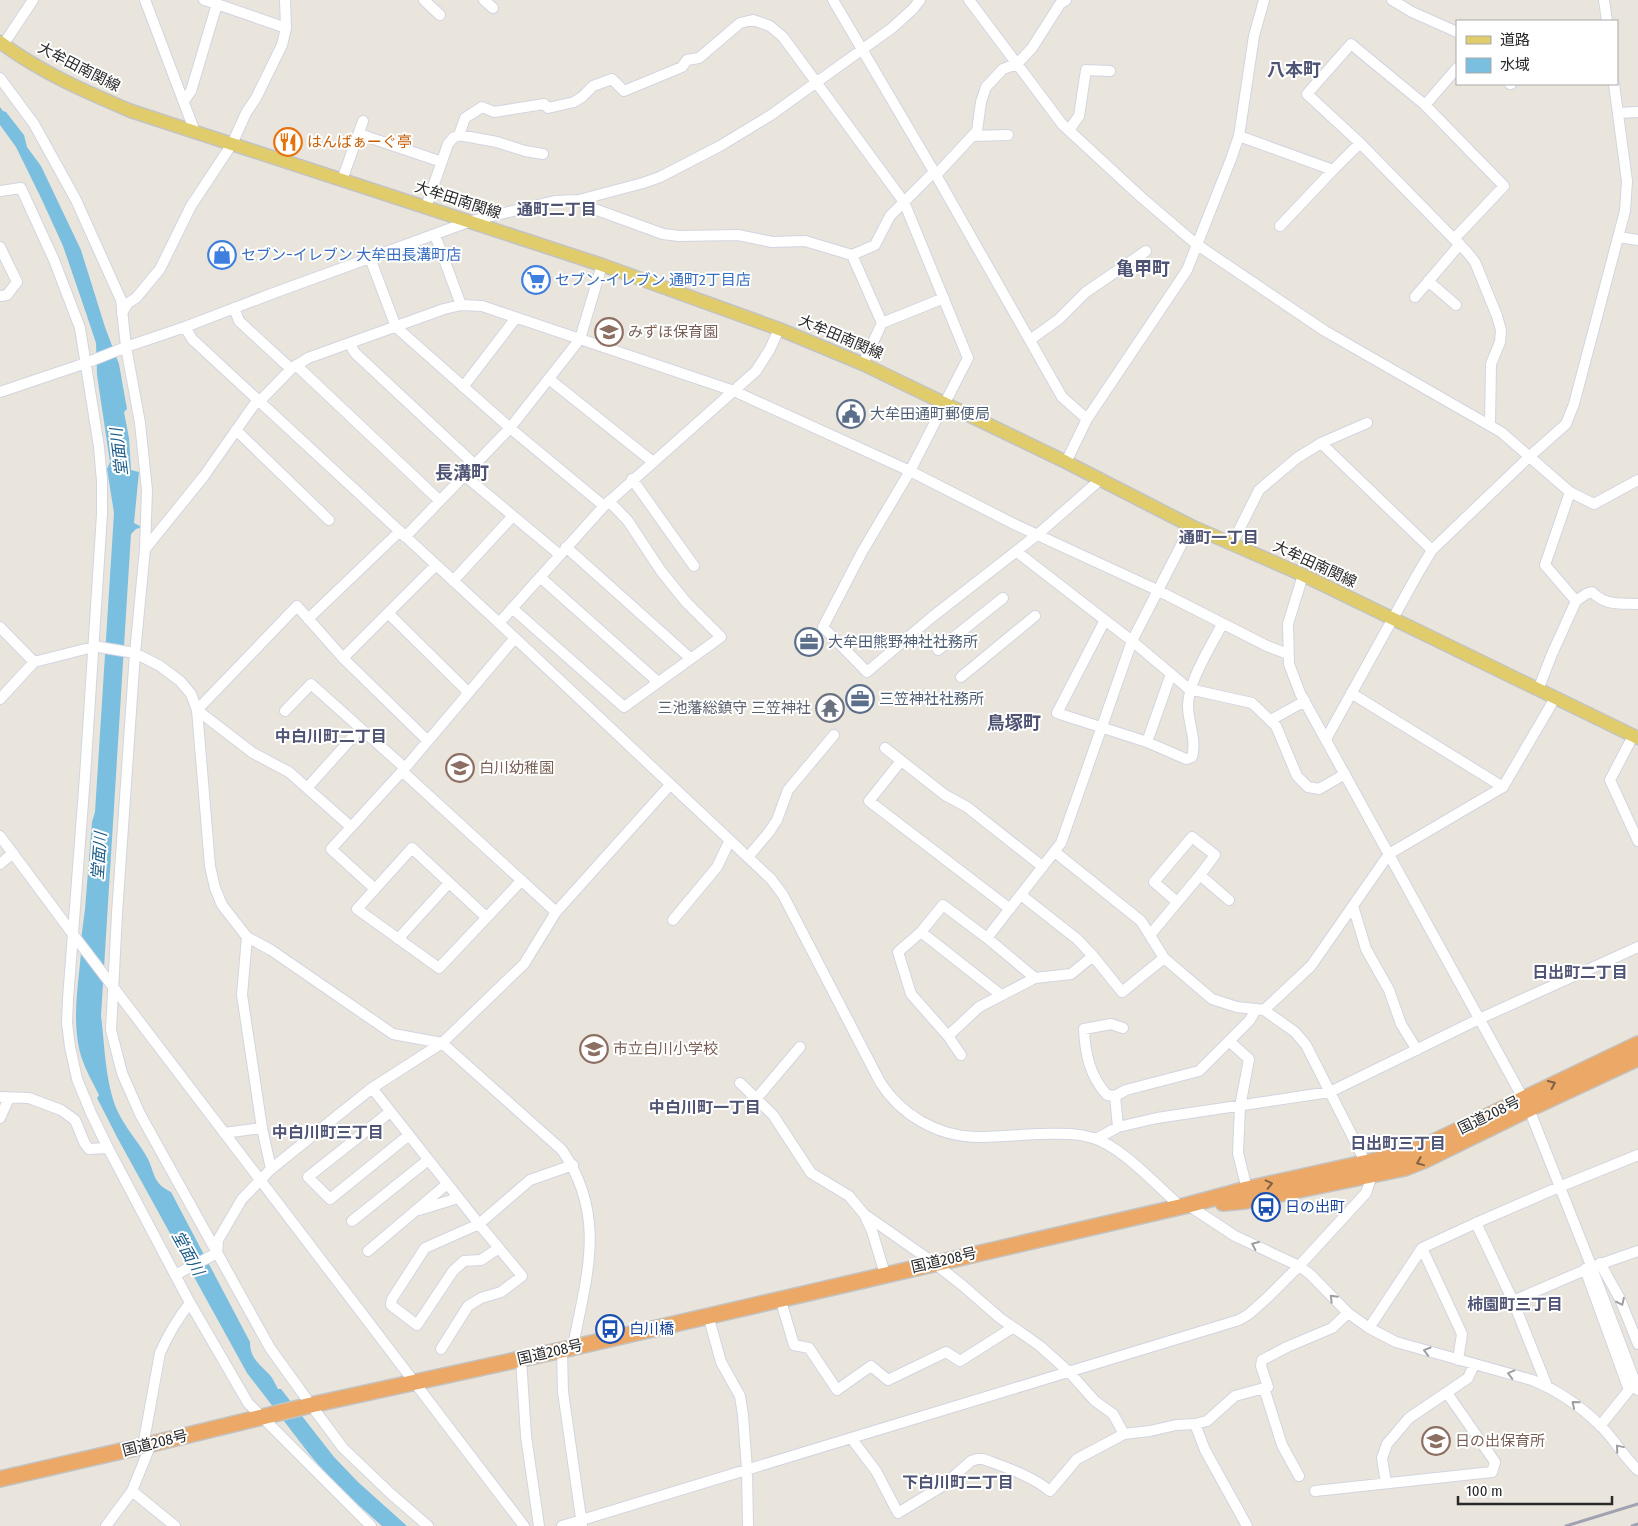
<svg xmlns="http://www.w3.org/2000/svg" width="1638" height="1526" viewBox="0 0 1638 1526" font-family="'Fira Sans Condensed','Noto Sans JP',sans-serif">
<rect width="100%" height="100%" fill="#eae5dc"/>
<path fill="#7bbfe0" d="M 0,107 L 3,111 L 6,112 L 24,135 L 27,147 L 41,166 L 81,250 L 105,327 L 119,364 L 127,409 L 124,412 L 129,438 L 131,470 L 139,472 L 134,523 L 140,526 L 140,528 L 136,529 L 131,534 L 101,1016 C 105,1047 105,1081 117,1110 C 125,1128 139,1142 148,1159 C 155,1174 153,1183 171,1192 L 250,1342 C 250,1358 259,1364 269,1374 C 273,1378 275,1384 278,1389 L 281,1389 L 334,1457 L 358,1482 L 407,1526 L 382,1526 L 336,1485 L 310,1455 L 247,1373 L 118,1139 L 97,1098 L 99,1095 C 93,1083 86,1071 82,1059 C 71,1025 78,988 81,953 L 80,948 L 85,909 L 92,822 L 95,812 L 114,513 L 107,469 L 110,462 L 97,375 L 96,343 L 86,313 L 63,246 L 42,200 L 16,147 L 0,125 Z"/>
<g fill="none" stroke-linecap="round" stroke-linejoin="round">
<defs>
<path id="minor" d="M 145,0 L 195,132
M 424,0 L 440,15
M 484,0 L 493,8
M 833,0 L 936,175 L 1062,397 L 1087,419
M 969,0 L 1062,124 L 1141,197 L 1196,244 L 1325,331 L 1501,432 L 1570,492 L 1594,504 L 1638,480
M 1392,0 L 1412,12 L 1457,32
M 1604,0 L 1607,21
M 217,4 L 286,28
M 3,45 L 33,0
M 0,78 L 34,124 L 76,200 L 121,300 L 126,347 L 140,423 L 147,490 L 145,549 L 135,653 L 117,914 L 111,1030 L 122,1073 L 140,1114 L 270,1348 L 311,1405 L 343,1448 L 390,1493 L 428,1526
M 1510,84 L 1511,84
M 184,101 L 191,91 L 217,4 L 204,0
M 1425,105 L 1457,68
M 1618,113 L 1638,112
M 1069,130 L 1079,116 L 1086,70 L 1110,71
M 359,134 L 442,162
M 459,135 L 465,118 L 482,107 L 494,112 L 544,104 L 548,108 L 574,102 L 582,97 L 593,86 L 612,79 L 624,91 L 682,67 L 687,60 L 699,58 L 740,23 L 753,20 L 770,26 L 783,37 L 904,202 L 968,358 L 910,471 L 862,552 L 823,627 L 867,672 L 932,617 L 1037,535 L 1101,479
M 972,136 L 1008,135
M 1239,136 L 1333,170 L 1360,143
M 936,175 L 977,131 L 981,102 L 986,87 L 1003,69 L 1017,64 L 1032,48 L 1060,4 L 1066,0
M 342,180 L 363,121
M 0,191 L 21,188 L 54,260 L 80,328 L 99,447 L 102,481 L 102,514 L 85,776 L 68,999 L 67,1023 L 70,1047 L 77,1079 L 91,1113 L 108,1148 L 190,1303 L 248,1403 L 371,1526
M 579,200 L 589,207 L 663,234 L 679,236 L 738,235 L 772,242 L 805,241 L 852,255 L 875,245 L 890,216 L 934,172
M 426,207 L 448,144 L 453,138 L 459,135 L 497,142 L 525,151 L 543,154
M 1280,226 L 1333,170
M 435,235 L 461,305
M 1619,237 L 1638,240
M 1454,239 L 1504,186 L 1425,105 L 1351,44 L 1307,94 L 1360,143 L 1454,239 L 1467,252 L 1475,262 L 1497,316 L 1501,330 L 1500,342 L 1491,364 L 1490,425
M 0,247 L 17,282 L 7,295 L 0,296
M 852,255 L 882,323 L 863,364
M 370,258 L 396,327 L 510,428 L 604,506
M 1428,281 L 1456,305
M 1415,297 L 1460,244
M 234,308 L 239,321 L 291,369
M 122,313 L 128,303 L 136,298 L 160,269 L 191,206 L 232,144 L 246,113 L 256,98 L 282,45 L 286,28 L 285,0
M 882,323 L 944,298
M 185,327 L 192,339 L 499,623 L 771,879 L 783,895 L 880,1082 C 901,1115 937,1136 976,1137 C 996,1137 1017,1135 1037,1134 C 1058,1134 1073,1132 1093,1138 C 1121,1146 1157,1186 1180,1206
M 1030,340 L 1059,319 L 1086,292 L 1146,251
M 349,343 L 355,353 L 475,465
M 296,365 L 440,501
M 549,379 L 653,462
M 463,387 L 516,318
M 0,392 L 86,363 L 126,347 L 185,327 L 271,294 L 471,221 L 555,201 L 579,200 L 643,183 L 660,177 L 720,146 L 771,115 L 892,28 L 913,9 L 920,0
M 260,401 L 291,369 L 308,358 L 444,309 L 461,305 L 482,306 L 734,391 L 910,471 L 1016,525 L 1157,590 L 1267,646 L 1288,654
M 236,430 L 329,520
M 1321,443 L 1432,550
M 1066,462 L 1087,419 L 1187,270 L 1231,159 L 1239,136 L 1254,36 L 1264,0
M 464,475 L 560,555
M 632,479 L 694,566
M 405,537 L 510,428 L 580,339 L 602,265
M 1232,544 L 1259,490 L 1297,458 L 1321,443 L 1367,423
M 566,547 L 690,658
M 145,549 L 204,476 L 258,399
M 1017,552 L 1132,641 L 1189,689 L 1252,703 L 1276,726 L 1297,776 L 1308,787 L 1319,789 L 1345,774
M 1303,575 L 1288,624 L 1289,664 L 1300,693 L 1529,1109 L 1592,1268 L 1638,1390
M 540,577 L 658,682
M 453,581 L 513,516
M 1576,601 L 1586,594 L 1592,592 C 1606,606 1619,603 1638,604
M 512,608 L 624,707 L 721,637 L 686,602 L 661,571 L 628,521 L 609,501
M 388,613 L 468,692
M 308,619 L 400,531
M 1105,620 L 1057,713 L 1147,742 L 1186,759 L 1192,757 C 1197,740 1188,723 1188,706 C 1188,681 1211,647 1222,624
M 499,623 L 604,506 L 756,371 L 770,349 L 779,329
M 0,627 L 34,662
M 938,650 L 1003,598
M 343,658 L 436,565
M 961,677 L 1035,616
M 1538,690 L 1552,654 L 1576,601 L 1545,565 L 1570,492
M 1351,693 L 1503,787
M 0,699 L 34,662 L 93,647 L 99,647 L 135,653 L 160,666 L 180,681 L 191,694 L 197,710 L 210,866 L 215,888 L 222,905 L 247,937 L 271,950 L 393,1034 L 442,1043 L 562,1150 C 607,1216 587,1274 573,1346
M 197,710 L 297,606 L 343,658 L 428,741
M 197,710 L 253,753 L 289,772 L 351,827
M 285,711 L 311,684 L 405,768
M 1271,720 L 1305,701
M 1633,736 L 1610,780 L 1638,841
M 1326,739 L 1417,575 L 1432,550 L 1529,457 L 1566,424 L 1574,404 L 1625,211 L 1627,181 L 1614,84
M 1147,742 L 1171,674
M 885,748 L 945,795 L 967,807 L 1043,867
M 901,761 L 869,801 L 1010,909
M 402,771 L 556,912
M 307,788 L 360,729
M 0,836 L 72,933 L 524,1526
M 748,857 L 769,832 L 777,820 L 788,790 L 834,735
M 0,864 L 13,853
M 375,889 L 331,849 L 405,768 L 514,639
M 1021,895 L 1077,939 L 1093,956
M 1177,902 L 1154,882 L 1192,837 L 1215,855 L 1200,875
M 1353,906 L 1366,949 L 1389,990 L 1401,1024 L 1417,1050
M 486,917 L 412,848 L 357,909 L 439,968 L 521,881
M 673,920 L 717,867 L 730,840
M 921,932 L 1001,995
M 1150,935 L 1200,875 L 1229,900
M 247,937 L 242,995 L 262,1128 L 271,1169
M 987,938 L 1061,843 L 1132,641 L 1191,526
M 398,939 L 449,883
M 1264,1010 L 1311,966 L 1389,854 L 1503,787 L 1555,698
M 948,1036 L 979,1007 L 1035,978
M 1229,1041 L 1249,1059 L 1240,1107 L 1238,1153 L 1247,1189
M 961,1055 L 948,1036 L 911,994 L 898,952 L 921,932 L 943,905 L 987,938 L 1035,978 L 1071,974 L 1093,956 L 1122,992 L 1164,958
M 740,1083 L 773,1115 L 811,1173 L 849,1196 L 864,1214 L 872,1231 L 885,1274
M 372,1088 L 479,1224 L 522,1276 L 501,1292 L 481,1298 L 468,1306 L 441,1349
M 1115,1096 L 1107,1095 C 1090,1076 1085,1054 1084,1029 L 1111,1024 L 1123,1028
M 0,1097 L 29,1098 L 61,1110 L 75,1120 L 85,1144 L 89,1149 L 108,1148
M 756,1099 L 800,1047
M 390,1112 L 308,1177 L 330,1199 L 409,1135
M 0,1118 L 9,1098
M 1118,1127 L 1115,1096 L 1126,1090 L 1199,1071 L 1250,1020 L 1256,1009
M 224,1133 L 262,1128
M 1096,1139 L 1118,1127 L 1157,1118 L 1330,1092 L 1479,1019 L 1638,947
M 1188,1205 L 1235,1236 L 1299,1266 L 1310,1274 L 1348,1313 L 1369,1328 L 1396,1342 L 1532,1380 C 1557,1390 1580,1406 1600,1425 C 1614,1439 1624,1457 1638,1470
M 419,1210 L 458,1198
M 864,1214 L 934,1263 L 962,1285 L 1000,1318 L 1040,1346 L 1069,1372 L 1095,1401 L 1113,1414 L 1124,1434 L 1150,1431 L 1176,1425 L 1195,1424 L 1207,1421 L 1235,1396 L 1268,1387 L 1261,1366 L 1262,1360 L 1287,1347 L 1332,1328 L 1348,1313
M 352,1221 L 428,1160
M 1476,1223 L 1513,1301 L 1547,1386
M 499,1248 L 481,1260 L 464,1261 L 453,1271 L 417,1325 L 391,1305 L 392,1299 L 425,1248 L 479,1224 L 530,1180 L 573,1165
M 1422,1248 L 1462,1334 L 1458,1360
M 368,1251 L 447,1184
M 217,1253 L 218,1240 L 242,1199 L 271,1169 L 372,1088 L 442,1043 L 524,964 L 556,912 L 670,785
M 1600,1263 L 1620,1299 L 1638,1344
M 1595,1266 L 1638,1251
M 1585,1269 L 1629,1390 L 1600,1426
M 175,1275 L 217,1253
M 780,1298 L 794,1345 L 809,1348 L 837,1390 L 871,1366 L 888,1380 L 946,1352 L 960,1361 L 1012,1328
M 1513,1301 L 1585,1270
M 708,1315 L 721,1362 L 740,1396 L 743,1415 L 747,1470 L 748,1526
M 1369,1328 L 1422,1248 L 1476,1223 L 1559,1187 L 1638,1155
M 562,1350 L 563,1392 L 582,1525
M 521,1359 L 526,1436 L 539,1526
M 1264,1388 L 1282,1445 L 1299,1476
M 1195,1424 L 1205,1450 L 1247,1526
M 851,1438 L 876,1471 L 898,1513 L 944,1485 L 971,1461 L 977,1459 L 983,1459 C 1007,1468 1030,1475 1050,1491 L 1077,1459 L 1124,1434
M 143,1446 L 160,1353 C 168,1335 178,1318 190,1303
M 1386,1483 L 1382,1458 L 1387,1444 L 1409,1418 L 1468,1378 L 1474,1365
M 132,1491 L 175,1526
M 1315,1491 L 1492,1472 L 1495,1462 L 1447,1393
M 106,1526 L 132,1491 L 151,1444
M 562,1526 L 1239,1320 L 1249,1314 L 1267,1298 L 1299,1266 L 1366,1193 L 1372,1175 L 1306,1045 L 1295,1032 L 1264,1010 L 1237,1007 L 1212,999 L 1164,958 L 1141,921 L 1055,852"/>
<path id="major" d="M 0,42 C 40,72 86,92 131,111 L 602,265 L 779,329 L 863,364 L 1066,462 L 1191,526 L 1303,575 L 1638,738"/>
<path id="highway" d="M 1223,1203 L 1245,1201 L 1405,1168 L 1425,1160 L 1529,1109 L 1638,1058
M 0,1479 L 143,1446 L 311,1405 L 562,1350 L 1188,1205 L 1247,1189 L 1400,1155 L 1423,1147 L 1638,1044"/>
</defs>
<use href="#minor" stroke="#d2d4e0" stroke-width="12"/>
<use href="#major" stroke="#c3c3c3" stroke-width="15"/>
<use href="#highway" stroke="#c3c3c3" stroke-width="18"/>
<use href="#minor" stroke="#fff" stroke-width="10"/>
<use href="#major" stroke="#e0cc6b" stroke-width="12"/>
<use href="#highway" stroke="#eba866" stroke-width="15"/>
<path stroke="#a0a1b1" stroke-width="3" d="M 1566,1526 L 1638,1504
M 1632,1526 L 1638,1524"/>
</g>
<defs><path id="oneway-chevron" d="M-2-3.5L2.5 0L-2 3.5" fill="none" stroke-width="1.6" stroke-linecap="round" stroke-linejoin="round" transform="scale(1.25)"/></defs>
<g stroke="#806244">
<use href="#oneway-chevron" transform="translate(1552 1084) rotate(-25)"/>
<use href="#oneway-chevron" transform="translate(1420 1162) rotate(158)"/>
<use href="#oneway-chevron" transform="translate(1269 1184) rotate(-13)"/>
</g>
<g stroke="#9f9f9f">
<use href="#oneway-chevron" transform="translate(1255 1245) rotate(-155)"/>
<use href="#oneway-chevron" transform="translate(1333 1298) rotate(-135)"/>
<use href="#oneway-chevron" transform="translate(1621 1302) rotate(65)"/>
<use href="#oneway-chevron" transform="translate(1427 1351) rotate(-164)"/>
<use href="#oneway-chevron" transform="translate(1511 1374) rotate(-165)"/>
<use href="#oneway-chevron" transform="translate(1575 1404) rotate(-140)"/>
<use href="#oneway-chevron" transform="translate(1619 1448) rotate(-130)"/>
</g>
<defs>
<symbol id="restaurant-ring" viewBox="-11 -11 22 22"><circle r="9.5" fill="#fff" stroke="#e8710a" stroke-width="1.5"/><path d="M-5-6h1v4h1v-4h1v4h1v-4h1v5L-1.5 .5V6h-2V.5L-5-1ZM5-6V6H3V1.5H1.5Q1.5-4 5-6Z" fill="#e8710a"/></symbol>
<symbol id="shop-ring" viewBox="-11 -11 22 22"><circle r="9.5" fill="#fff" stroke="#3f7fe0" stroke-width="1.5"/><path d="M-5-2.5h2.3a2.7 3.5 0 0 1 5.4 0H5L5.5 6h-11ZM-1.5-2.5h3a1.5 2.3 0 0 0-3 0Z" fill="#3f7fe0"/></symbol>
<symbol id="supermarket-ring" viewBox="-11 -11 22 22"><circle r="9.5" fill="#fff" stroke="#3f7fe0" stroke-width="1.5"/><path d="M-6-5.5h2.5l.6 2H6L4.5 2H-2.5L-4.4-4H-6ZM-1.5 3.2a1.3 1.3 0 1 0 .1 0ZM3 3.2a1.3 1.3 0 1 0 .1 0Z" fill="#3f7fe0"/></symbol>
<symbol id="school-ring" viewBox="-11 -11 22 22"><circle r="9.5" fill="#fff" stroke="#8d6e63" stroke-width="1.5"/><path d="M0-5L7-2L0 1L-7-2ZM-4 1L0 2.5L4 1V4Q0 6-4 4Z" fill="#8d6e63"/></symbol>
<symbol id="civic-ring" viewBox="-11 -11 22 22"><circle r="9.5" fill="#fff" stroke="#5c6f8a" stroke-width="1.5"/><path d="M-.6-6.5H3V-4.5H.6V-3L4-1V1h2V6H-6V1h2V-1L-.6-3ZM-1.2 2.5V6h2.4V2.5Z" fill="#5c6f8a"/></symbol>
<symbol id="office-ring" viewBox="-11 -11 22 22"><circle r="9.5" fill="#fff" stroke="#5c6f8a" stroke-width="1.5"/><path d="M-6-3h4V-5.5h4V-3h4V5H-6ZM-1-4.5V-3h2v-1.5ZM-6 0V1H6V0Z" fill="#5c6f8a"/></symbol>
<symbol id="temple-ring" viewBox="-11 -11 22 22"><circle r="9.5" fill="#fff" stroke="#6b7280" stroke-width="1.5"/><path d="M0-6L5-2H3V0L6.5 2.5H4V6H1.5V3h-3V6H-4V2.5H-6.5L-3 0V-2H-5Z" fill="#6b7280"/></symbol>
<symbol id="bus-ring" viewBox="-11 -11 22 22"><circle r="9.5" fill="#fff" stroke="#1a4fb4" stroke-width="1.5"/><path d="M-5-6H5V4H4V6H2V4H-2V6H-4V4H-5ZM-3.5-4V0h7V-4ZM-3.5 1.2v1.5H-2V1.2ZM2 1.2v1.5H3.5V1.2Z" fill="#1a4fb4"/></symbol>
</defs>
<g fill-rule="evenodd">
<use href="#restaurant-ring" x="272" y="126" width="32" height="32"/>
<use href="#shop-ring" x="206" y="239" width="32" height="32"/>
<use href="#supermarket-ring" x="520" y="264" width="32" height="32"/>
<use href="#school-ring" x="593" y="316" width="32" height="32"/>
<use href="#civic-ring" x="835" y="398" width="32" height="32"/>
<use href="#office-ring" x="793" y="626" width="32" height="32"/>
<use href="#office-ring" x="844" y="683" width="32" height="32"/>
<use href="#temple-ring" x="814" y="692" width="32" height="32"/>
<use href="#school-ring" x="444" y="752" width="32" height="32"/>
<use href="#school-ring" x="578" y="1033" width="32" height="32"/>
<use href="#bus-ring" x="1250" y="1191" width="32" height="32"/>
<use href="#bus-ring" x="594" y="1313" width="32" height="32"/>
<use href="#school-ring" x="1420" y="1425" width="32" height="32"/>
</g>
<g text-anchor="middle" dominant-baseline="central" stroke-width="4" stroke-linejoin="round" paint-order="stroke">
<g font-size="15" fill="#292929" stroke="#fff">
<text transform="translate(79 67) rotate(27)">大牟田南関線</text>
<text transform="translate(458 200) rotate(18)">大牟田南関線</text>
<text transform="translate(841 337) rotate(23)">大牟田南関線</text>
<text transform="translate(1315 564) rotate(25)">大牟田南関線</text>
<text transform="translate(1489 1115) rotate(-26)">国道208号</text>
<text transform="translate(944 1260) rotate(-13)">国道208号</text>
<text transform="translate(550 1352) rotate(-13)">国道208号</text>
<text transform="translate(155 1443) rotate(-14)">国道208号</text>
</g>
<g font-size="15" fill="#c56008" stroke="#fff" text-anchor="start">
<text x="307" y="142">はんばぁーぐ亭</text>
</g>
<g font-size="15" fill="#366cbe" stroke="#fff" text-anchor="start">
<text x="241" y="255">セブン−イレブン 大牟田長溝町店</text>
<text x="555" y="280">セブン-イレブン 通町2丁目店</text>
</g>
<g font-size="15" fill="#785e54" stroke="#fff" text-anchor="start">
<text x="628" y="332">みずほ保育園</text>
<text x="479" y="768">白川幼稚園</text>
<text x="613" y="1049">市立白川小学校</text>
<text x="1455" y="1441">日の出保育所</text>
</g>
<g font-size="15" fill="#4e5e75" stroke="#fff" text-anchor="start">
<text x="870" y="414">大牟田通町郵便局</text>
<text x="828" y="642">大牟田熊野神社社務所</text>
<text x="879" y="699">三笠神社社務所</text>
</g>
<g font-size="15" fill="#5b616d" stroke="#fff" text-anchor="end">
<text x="811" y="708">三池藩総鎮守 三笠神社</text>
</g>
<g font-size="15" fill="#164399" stroke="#fff" text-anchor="start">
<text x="1285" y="1207">日の出町</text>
<text x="629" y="1329">白川橋</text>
</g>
<g font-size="16" font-weight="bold" fill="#4f5374" stroke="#fff">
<text x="557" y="209">通町二丁目</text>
<text x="1219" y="537">通町一丁目</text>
<text x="331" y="736">中白川町二丁目</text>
<text x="1580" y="972">日出町二丁目</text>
<text x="705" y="1107">中白川町一丁目</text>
<text x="328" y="1132">中白川町三丁目</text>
<text x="1398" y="1143">日出町三丁目</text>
<text x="1515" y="1304">柿園町三丁目</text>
<text x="958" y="1482">下白川町二丁目</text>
</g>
<g font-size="16" font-style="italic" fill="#1d5d89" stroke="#fff">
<text transform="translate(119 452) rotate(-97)">堂面川</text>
<text transform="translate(99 856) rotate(-86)">堂面川</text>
<text transform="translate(188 1253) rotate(61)">堂面川</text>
</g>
<g font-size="18" font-weight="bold" fill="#4f5374" stroke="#fff">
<text x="1294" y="70">八本町</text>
<text x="1143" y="269">亀甲町</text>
<text x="462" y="473">長溝町</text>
<text x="1014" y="723">鳥塚町</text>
</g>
</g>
<rect x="1456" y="20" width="162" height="65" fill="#ffffff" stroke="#a9a9a9"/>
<rect x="1466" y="36" width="25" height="8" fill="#e0cc6b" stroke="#a9a9a9"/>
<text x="1500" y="45" font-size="15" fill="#292929">道路</text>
<rect x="1466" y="58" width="25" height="15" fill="#7bbfe0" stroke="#a9a9a9"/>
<text x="1500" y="70" font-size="15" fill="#292929">水域</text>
<path d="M1458 1496v8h154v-8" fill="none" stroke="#292929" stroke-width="2.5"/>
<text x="1466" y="1496" font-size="15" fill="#292929" stroke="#ffffff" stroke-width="4" paint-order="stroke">100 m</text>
</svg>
